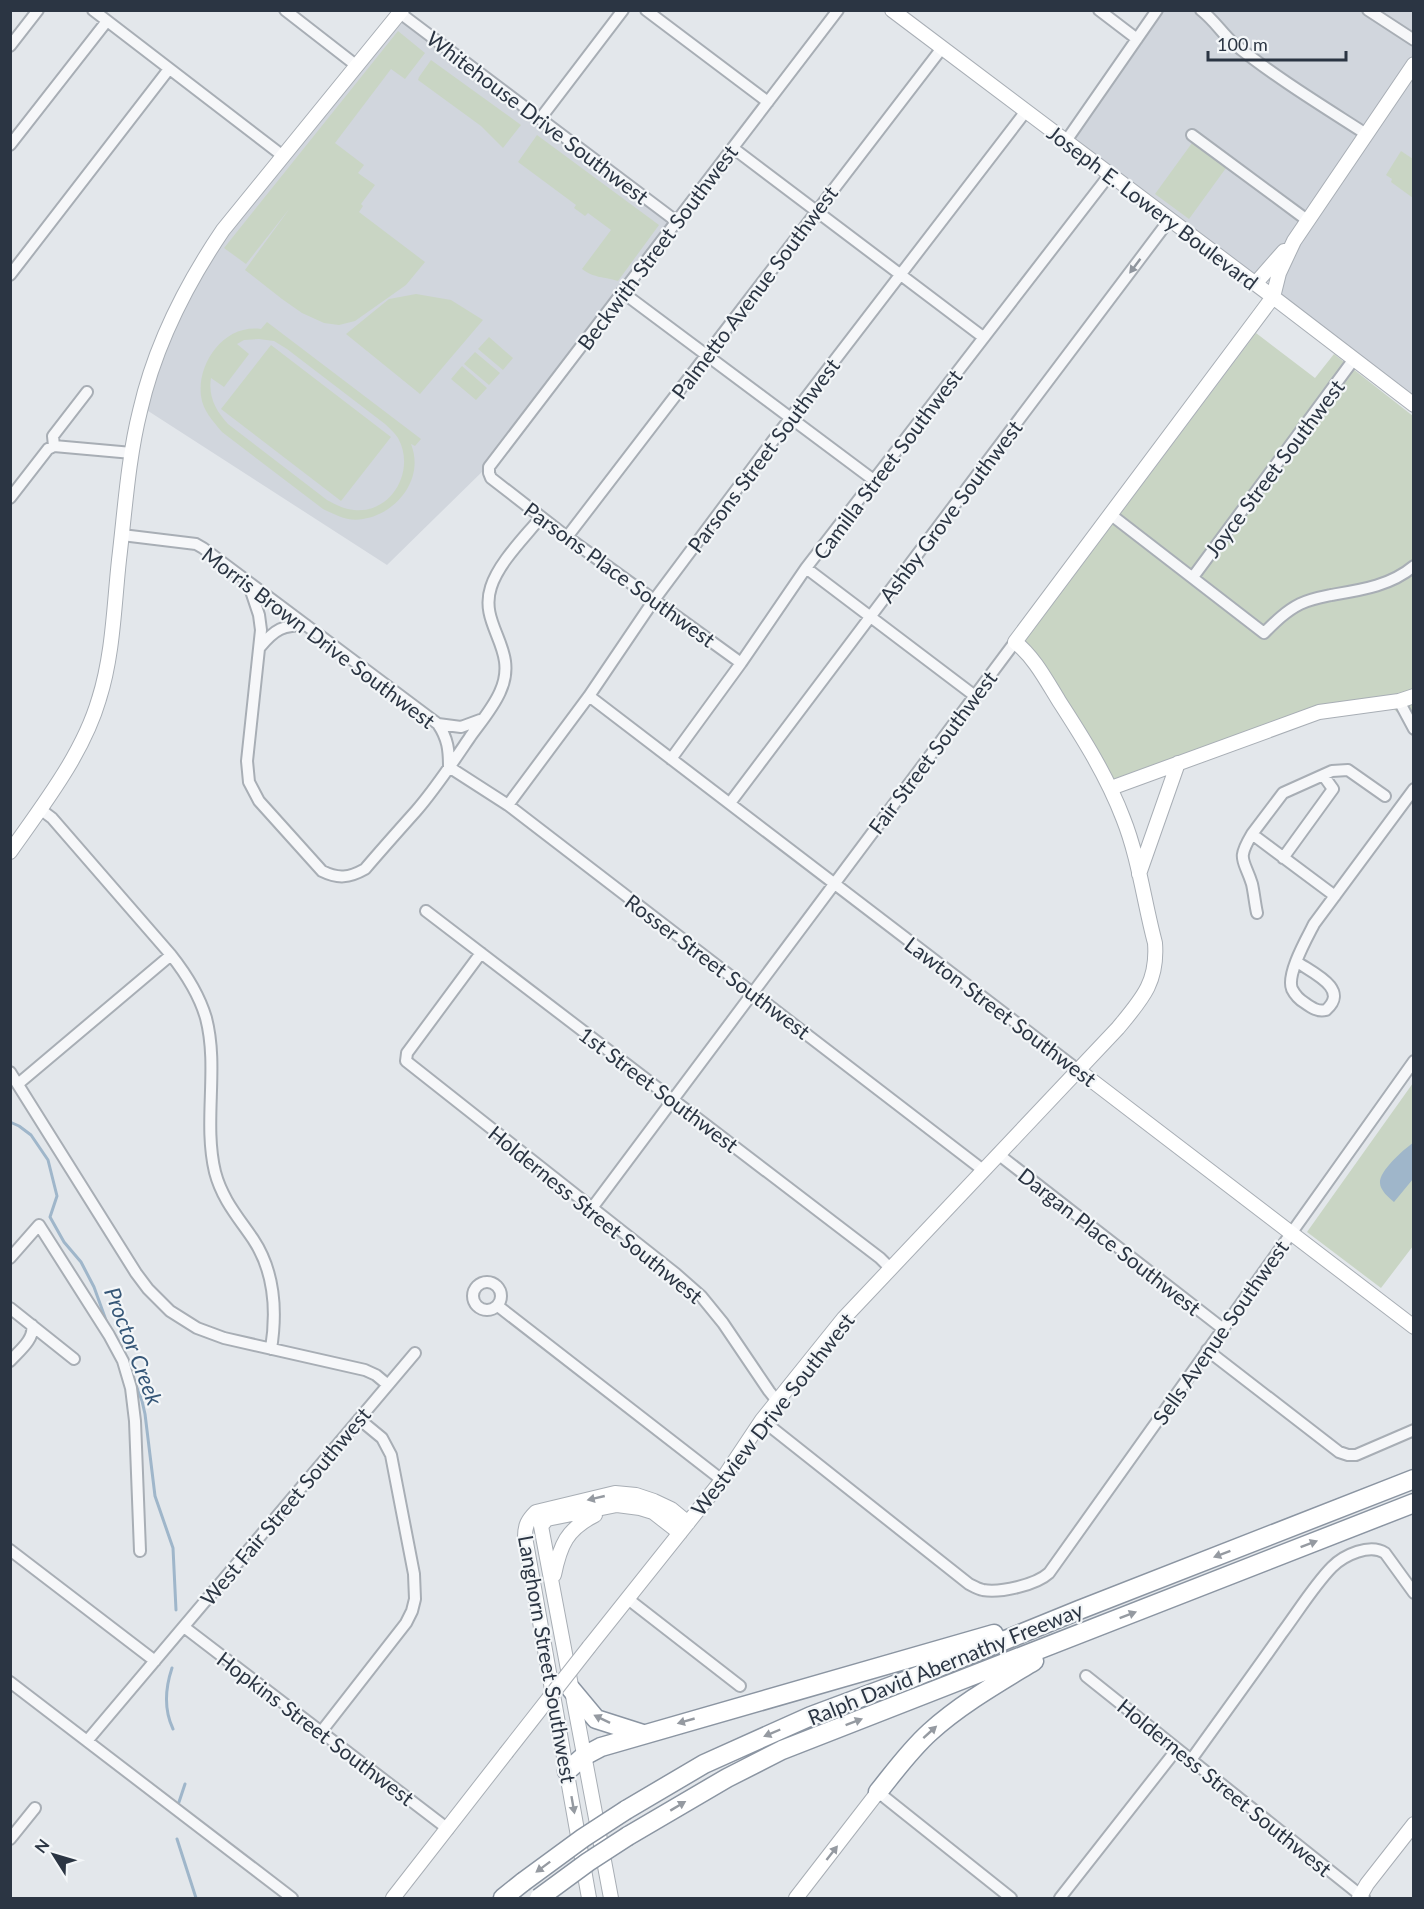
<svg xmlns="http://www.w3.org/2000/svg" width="1424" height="1909" viewBox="0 0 1424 1909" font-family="Lato,sans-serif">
<rect width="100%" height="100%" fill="#e3e7eb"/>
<path fill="#d1d6dd" d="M 1155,11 L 1413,11 L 1413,405 L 1273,297 L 1305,220 L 1261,291 L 1068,141 Z
M 401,14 L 676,221 L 488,466 L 387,565 L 142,407 L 159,352 L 204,259 Z"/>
<path fill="#c9d5c4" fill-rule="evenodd" d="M 398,31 L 425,53 L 405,79 L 391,69 L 335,143 L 364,165 L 358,173 L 375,185 L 361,204 L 363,206 L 359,212 L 425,262 L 406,285 L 355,321 L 339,325 L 324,323 L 302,313 L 282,299 L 245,270 L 290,208 L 246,264 L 224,248 Z
M 431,60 L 521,125 L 503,148 L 481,126 L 418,80 L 419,77 Z
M 537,135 L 659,225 L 618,281 C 603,276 596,279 582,269 L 611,230 L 588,213 L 585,216 L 574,208 L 576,205 L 518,162 Z
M 1192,143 L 1226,168 L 1189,219 L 1155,194 Z
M 1401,151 L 1413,159 L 1413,198 L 1391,182 L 1392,179 L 1386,175 Z
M 416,294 L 451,300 L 483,320 L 420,394 L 346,334 L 389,299 Z
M 267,322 L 421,439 L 415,446 L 411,444 C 425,479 396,514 363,519 C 348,522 336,515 323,509 L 222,432 C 213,421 203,411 201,396 C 197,363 224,324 261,329 ZM 259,339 L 274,341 L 287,349 L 385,424 C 390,429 395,433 398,438 C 416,470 392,514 354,510 C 344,509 336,505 327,500 L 228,424 C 216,411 208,397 211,378 L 224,387 L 249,354 L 237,344 L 244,340 Z
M 1256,333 L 1315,378 L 1334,354 L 1413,416 L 1413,726 L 1389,705 L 1345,712 L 1299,723 L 1116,790 L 1025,641 Z
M 489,337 L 513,358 L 503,370 L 478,349 Z
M 271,345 L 391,437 L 341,501 L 221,409 Z
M 475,352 L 500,373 L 489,385 L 464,364 Z
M 462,366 L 487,388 L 476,400 L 451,379 Z
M 1413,1083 L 1413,1246 L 1381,1288 L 1307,1232 Z"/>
<path fill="#9fb6ca" d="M 1413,1143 L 1413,1179 L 1394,1202 C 1389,1198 1380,1190 1380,1183 C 1379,1171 1404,1149 1413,1143 Z"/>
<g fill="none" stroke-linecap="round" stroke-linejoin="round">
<path stroke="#9fb6ca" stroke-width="3" d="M 10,1122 L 19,1126 L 31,1135 L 48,1160 L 57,1196 L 50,1217 L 64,1242 L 81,1262 L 94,1287 L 107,1323
M 131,1372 L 142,1401 L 145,1414 L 155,1496 L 173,1548 L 176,1610
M 172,1668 C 165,1689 164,1710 173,1729
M 179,1802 L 185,1784
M 177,1839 L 196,1898"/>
<defs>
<path id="street" d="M 93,10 L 283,156
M 285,10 L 357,66
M 646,10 L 768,102
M 1099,10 L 1137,39
M 1201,10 C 1214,20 1222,33 1233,43 C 1275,77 1321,105 1366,134
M 1368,10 L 1414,40
M 400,13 L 676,221
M 10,46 L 38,10
M 540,119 L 623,10
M 1192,135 L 1307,220
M 1066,141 L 1157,10
M 10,145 L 107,21
M 733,148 L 983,337
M 10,275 L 169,69
M 622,292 L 875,481
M 54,446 L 53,436 L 87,392
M 10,498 L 48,449 L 54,446 L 132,453
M 1110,514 L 1264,633 C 1275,622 1286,611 1300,604 C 1310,599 1321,597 1331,595 C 1361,590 1390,586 1414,566
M 122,535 L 196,544 L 203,548 L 438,724 C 448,739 449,750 449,767 L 508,805 L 983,1170
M 567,537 L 942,48
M 806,568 L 975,696
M 1193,577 L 1354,359
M 248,582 L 259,615 L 261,630 L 247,761 L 249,782 L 259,801 L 322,871 C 338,879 349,878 365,869 C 382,849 399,830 416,811 C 436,788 453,762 470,737 C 480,723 493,708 500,692 C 520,649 478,626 491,587 C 499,562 525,537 541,517
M 260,647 C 275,629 283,625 306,625
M 741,663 L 567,537 L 491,478 L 489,473 L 489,467 L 838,10
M 589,696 L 1078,1070
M 1399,701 L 1414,729
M 438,724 L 461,727 L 480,720
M 671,759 L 741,663 L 806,568 L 1110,174
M 730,803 L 1170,219
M 508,805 L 589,696 L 654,600 L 772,442 L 1026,111
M 40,809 L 52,818 L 171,955 C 186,974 199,994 206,1018 C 219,1068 203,1122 215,1172 C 222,1199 238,1217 253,1239 C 275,1272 277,1311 271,1349
M 1252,834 C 1236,861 1244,858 1252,884 C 1254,893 1255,904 1257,913
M 1283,858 L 1333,789 L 1323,775
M 1335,896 L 1252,834 L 1283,793 L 1332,771 L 1348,770 L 1385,796
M 426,911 L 880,1258 L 890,1268
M 481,953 L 407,1053 L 406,1061 L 676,1274 L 701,1296 L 723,1323 L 769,1391 L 777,1401
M 1297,962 C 1313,973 1350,989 1326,1010 C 1318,1012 1312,1008 1305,1003 C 1300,1000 1295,995 1292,989 C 1286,974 1307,938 1314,924 L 1414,789
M 10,1072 L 136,1273 L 148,1289 L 170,1311 L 197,1328 L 224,1338 L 365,1370 L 376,1375 L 388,1385
M 18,1084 L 171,955
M 998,1154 L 1222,1328
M 592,1208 L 1015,642
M 10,1258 L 39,1225 L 109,1335 L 123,1361 L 131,1388 L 135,1421 L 140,1551
M473 1296a14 14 0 1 1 28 0a14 14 0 1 1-28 0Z
M 498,1306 L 722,1480
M 10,1308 L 74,1359
M 1207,1350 L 1339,1452 L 1348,1455 L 1356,1455 L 1414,1430
M 10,1361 C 19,1351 35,1339 32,1325
M 762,1420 L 969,1584 C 973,1586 978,1589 983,1590 C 1000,1593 1036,1585 1049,1573 L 1414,1061
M 10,1550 L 155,1661
M 628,1599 L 740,1686
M 184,1627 L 448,1829
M 1086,1676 L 1364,1898
M 10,1682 L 292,1898
M 321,1732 L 406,1623 L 412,1611 L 415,1599 L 414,1574 L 391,1455 L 382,1438 L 359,1419
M 87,1741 L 415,1353
M 1191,1760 C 1221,1718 1252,1676 1282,1633 C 1297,1613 1315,1584 1332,1567 C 1344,1555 1370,1543 1385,1553 L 1414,1593
M 878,1792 L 1011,1898
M 10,1839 L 35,1808
M 1060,1898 L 1177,1749"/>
<path id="secondary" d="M 892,10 L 1273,297 L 1414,405
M 1255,284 L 1284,251
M 1111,788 L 1319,712 L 1399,701 L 1414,696
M 10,852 C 43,805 83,754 99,699 C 113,655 114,606 119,560 C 125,510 128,459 140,411 C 155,345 185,286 223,230 L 402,10
M 1139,874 L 1178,763
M 1078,1070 L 1414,1327
M 541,1526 L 611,1898
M 541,1526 L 547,1519 L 617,1505 L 640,1508 L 653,1512 L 680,1533
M 554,1575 C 560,1545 567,1529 595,1515
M 589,1647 L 722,1480 L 762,1420 L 844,1318 L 1118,1028 C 1142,999 1158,982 1155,943 C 1144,902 1139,858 1123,818 C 1107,776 1083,738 1059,701 C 1046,680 1034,657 1015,642 L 1273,297 L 1279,273 L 1294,241 L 1414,64
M 393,1898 L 506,1753
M 589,1898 L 525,1537 C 525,1525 528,1520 536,1512 L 615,1493 L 636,1495 L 654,1501 L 671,1509 L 688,1523
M 796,1898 L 878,1792
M 1359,1898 L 1367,1884 L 1414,1824"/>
<path id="highway" d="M 571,1689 L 596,1719 L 643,1734
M 567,1771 L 584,1756 L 601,1747 L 994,1634
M 878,1792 C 895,1771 910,1750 930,1732 C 961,1704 998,1683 1034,1661
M 626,1810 L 704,1764 L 811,1716 L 905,1681 L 1079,1610 L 1414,1479
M 628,1836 L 727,1778 L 782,1750 L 1414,1503
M 503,1898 L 523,1882"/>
</defs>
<use href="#street" stroke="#a8aeb5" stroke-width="14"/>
<use href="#secondary" stroke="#a8aeb5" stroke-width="16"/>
<use href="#highway" stroke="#8b95a2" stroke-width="21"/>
<use href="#street" stroke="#f6f7f9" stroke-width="10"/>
<use href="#secondary" stroke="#fff" stroke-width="14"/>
<use href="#highway" stroke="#fff" stroke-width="18"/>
<defs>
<path id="secondary-bridge" d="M 506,1753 L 589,1647"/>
<path id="highway-bridge" d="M 523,1882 L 583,1838 L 626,1810
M 539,1898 L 588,1862 L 628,1836"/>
</defs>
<use href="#secondary-bridge" stroke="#a8aeb5" stroke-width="16" stroke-linecap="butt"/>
<use href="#highway-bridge" stroke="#8b95a2" stroke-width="21" stroke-linecap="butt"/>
<use href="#secondary-bridge" stroke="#fff" stroke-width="14"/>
<use href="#highway-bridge" stroke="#fff" stroke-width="18"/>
</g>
<defs><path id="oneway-solid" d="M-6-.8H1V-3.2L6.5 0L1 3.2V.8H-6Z" transform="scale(1.5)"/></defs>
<use fill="#90969e" href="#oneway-solid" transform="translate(1135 266) rotate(127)"/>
<g fill="#959aa1">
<use href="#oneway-solid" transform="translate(596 1498) rotate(167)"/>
<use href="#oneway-solid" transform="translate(1309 1544) rotate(-21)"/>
<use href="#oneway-solid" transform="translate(1222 1554) rotate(159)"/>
<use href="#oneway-solid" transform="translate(1128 1615) rotate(-21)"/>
<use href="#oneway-solid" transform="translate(602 1719) rotate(-154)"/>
<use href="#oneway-solid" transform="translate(686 1721) rotate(164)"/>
<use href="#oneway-solid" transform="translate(854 1722) rotate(-21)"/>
<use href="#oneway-solid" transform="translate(930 1732) rotate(-42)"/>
<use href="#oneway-solid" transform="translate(772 1733) rotate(157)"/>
<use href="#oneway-solid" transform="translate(573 1805) rotate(80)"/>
<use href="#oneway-solid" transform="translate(678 1806) rotate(-31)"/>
<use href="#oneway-solid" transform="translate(832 1853) rotate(-52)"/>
<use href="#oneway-solid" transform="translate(543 1867) rotate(143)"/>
</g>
<g text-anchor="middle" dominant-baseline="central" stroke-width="4.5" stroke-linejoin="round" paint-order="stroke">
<g font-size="21" fill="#2b3543" stroke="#f3f6f8">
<text transform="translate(538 117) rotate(37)">Whitehouse Drive Southwest</text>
<text transform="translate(1153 207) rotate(37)">Joseph E. Lowery Boulevard</text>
<text transform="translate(657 247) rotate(-53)">Beckwith Street Southwest</text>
<text transform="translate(754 292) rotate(-53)">Palmetto Avenue Southwest</text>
<text transform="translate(763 455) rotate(-53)">Parsons Street Southwest</text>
<text transform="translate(887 464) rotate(-53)">Camilla Street Southwest</text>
<text transform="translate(1274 468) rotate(-53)">Joyce Street Southwest</text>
<text transform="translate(950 511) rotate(-53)">Ashby Grove Southwest</text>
<text transform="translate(620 574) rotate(36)">Parsons Place Southwest</text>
<text transform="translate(319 637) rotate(37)">Morris Brown Drive Southwest</text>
<text transform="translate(932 752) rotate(-53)">Fair Street Southwest</text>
<text transform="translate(718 966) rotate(37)">Rosser Street Southwest</text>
<text transform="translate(1001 1011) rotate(37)">Lawton Street Southwest</text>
<text transform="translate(659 1089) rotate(37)">1st Street Southwest</text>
<text transform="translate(596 1214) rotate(39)">Holderness Street Southwest</text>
<text transform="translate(1110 1241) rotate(38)">Dargan Place Southwest</text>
<text transform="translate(1220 1332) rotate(-55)">Sells Avenue Southwest</text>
<text transform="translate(772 1414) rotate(-52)">Westview Drive Southwest</text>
<text transform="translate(285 1506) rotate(-50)">West Fair Street Southwest</text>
<text transform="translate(548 1659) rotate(80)">Langhorn Street Southwest</text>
<text transform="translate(945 1663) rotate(-22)">Ralph David Abernathy Freeway</text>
<text transform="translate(316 1728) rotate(37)">Hopkins Street Southwest</text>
<text transform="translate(1225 1787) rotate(39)">Holderness Street Southwest</text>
</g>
<g font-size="22" font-style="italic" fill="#355677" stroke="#f3f6f8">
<text transform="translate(134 1346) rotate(69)">Proctor Creek</text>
</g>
</g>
<rect width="1424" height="1909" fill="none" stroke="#2b3543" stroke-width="24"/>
<g transform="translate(54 1855) rotate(307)" stroke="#f3f6f8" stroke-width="4.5" paint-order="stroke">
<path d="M0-4.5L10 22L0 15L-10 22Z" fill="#2b3543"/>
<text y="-9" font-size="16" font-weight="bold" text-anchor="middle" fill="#2b3543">N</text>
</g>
<path d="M1208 51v9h138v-9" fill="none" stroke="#2b3543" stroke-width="3"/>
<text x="1217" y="51" font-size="18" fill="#2b3543" stroke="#f3f6f8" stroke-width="4.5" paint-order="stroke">100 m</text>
</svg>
